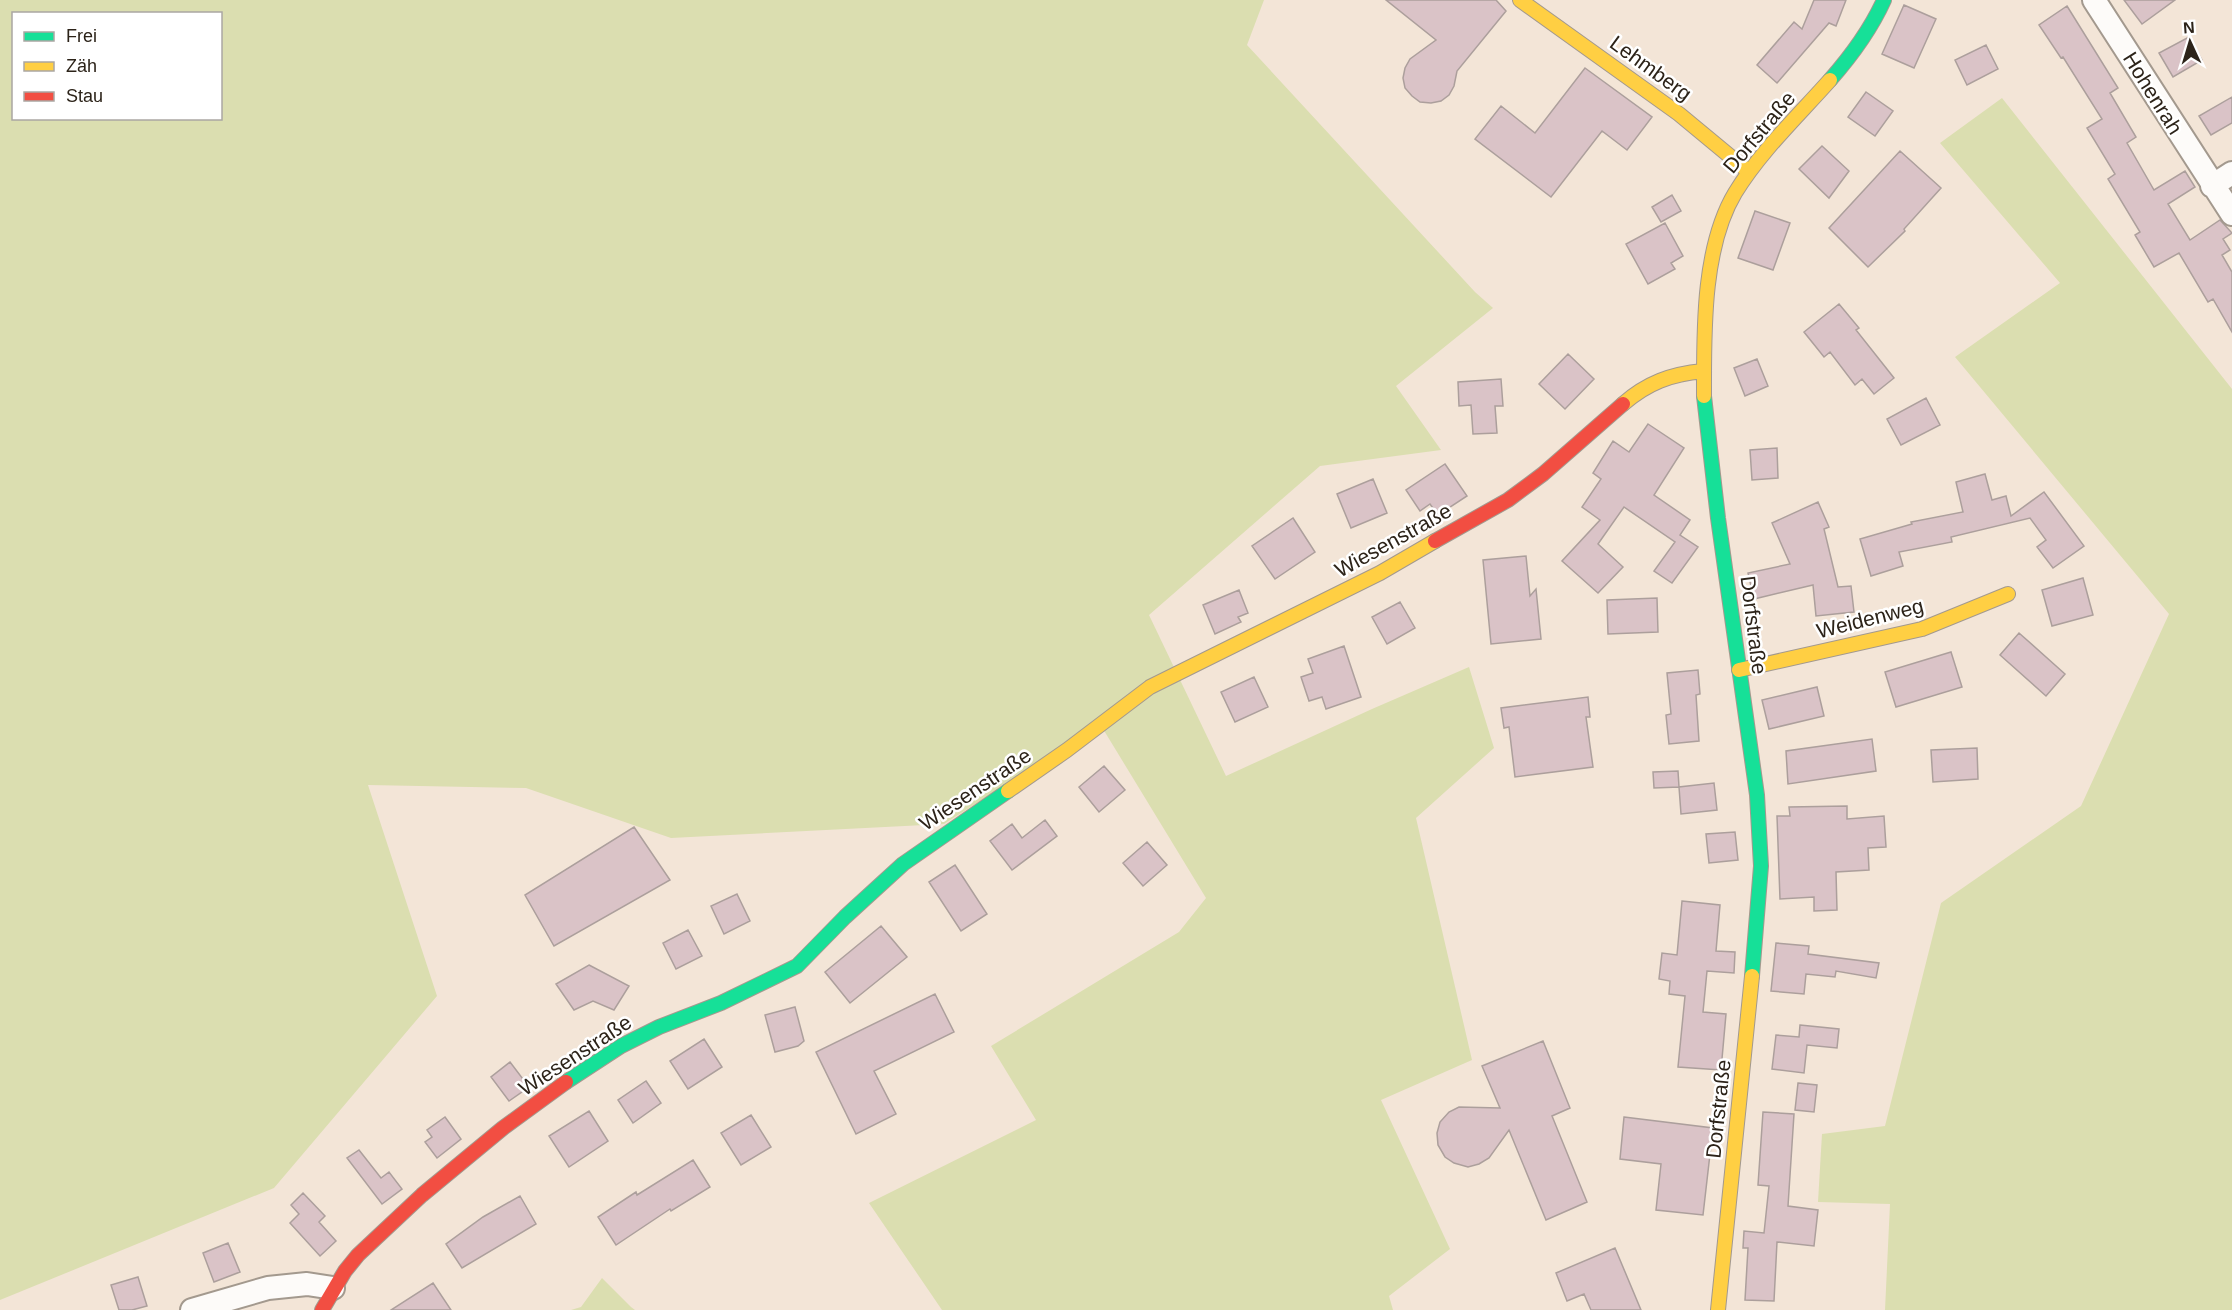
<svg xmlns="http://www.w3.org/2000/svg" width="2232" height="1310" viewBox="0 0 2232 1310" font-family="Helvetica,sans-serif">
<rect width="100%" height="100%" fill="#f3e5d7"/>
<path fill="#dbdeb0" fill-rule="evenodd" d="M 0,0 L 1264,0 L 1247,45 L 1475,292 L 1493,308 L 1396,386 L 1441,450 L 1320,466 L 1149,615 L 1226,776 L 1372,709 L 1469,667 L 1494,748 L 1416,818 L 1472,1060 L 1381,1100 L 1450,1249 L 1389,1296 L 1393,1310 L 942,1310 L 869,1203 L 1036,1120 L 991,1046 L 1179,932 L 1206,898 L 1100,724 L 944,824 L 671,838 L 526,788 L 368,785 L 437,996 L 274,1188 L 0,1300 ZM 14,14 L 220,14 L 220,118 L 14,118 Z
M 2002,98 L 2232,389 L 2232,1310 L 1885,1310 L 1890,1204 L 1818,1202 L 1822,1134 L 1885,1126 L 1941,903 L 2081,806 L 2169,614 L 1955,357 L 2060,283 L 1940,143 Z
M 602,1278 L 631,1307 L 635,1310 L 571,1310 L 581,1307 Z"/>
<path fill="#dac3c7" stroke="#ac9f9c" stroke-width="1.5" d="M 1386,0 L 1496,0 L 1506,11 L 1457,71 L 1454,86 L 1449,95 L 1441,101 L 1431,103 L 1420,102 L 1412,96 L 1405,88 L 1403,78 L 1405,68 L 1410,59 L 1436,40 Z
M 1814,0 L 1846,0 L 1836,26 L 1829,23 L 1777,83 L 1757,65 L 1794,22 L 1802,29 Z
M 2124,0 L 2175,0 L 2142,24 Z
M 1904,5 L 1936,19 L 1914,68 L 1882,54 Z
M 2067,6 L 2118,88 L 2110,93 L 2136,137 L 2127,143 L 2154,190 L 2185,171 L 2195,187 L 2168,204 L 2190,240 L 2220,220 L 2232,233 L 2223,239 L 2230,250 L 2222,255 L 2232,272 L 2232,332 L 2213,299 L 2208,302 L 2179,253 L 2154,267 L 2135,235 L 2140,232 L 2108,179 L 2115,174 L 2087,128 L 2102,119 L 2063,57 L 2061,58 L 2039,25 Z
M 2189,37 L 2202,60 L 2173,77 L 2159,53 Z
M 1986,45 L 1998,69 L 1967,85 L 1955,60 Z
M 1585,68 L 1652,117 L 1627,150 L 1602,131 L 1551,197 L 1475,139 L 1501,106 L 1535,133 Z
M 1866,92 L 1893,111 L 1875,136 L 1848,117 Z
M 2232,97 L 2232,123 L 2211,135 L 2199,116 Z
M 1822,146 L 1849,171 L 1829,198 L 1799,169 Z
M 1900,151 L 1941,188 L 1904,229 L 1905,231 L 1868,267 L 1829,228 Z
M 1672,195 L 1681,211 L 1661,222 L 1652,207 Z
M 1755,211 L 1790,223 L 1773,270 L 1738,258 Z
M 1665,223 L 1683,256 L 1671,263 L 1675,269 L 1648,284 L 1626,244 Z
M 1839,304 L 1859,328 L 1856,330 L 1894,378 L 1874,394 L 1862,379 L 1855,385 L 1830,352 L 1824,357 L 1804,332 Z
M 1568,354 L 1594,379 L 1565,409 L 1539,384 Z
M 1757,359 L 1768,386 L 1745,396 L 1734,368 Z
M 1501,379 L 1503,406 L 1495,406 L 1497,433 L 1473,434 L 1471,405 L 1459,406 L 1458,382 Z
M 1926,398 L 1940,425 L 1901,445 L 1887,419 Z
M 1648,424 L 1684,448 L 1654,495 L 1690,520 L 1680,535 L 1698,547 L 1672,583 L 1654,571 L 1675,542 L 1624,507 L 1598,544 L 1623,567 L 1598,593 L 1562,561 L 1600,520 L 1582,507 L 1601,479 L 1593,473 L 1613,441 L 1629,452 Z
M 1777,448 L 1778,478 L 1752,480 L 1750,450 Z
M 1445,464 L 1467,496 L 1438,515 L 1430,504 L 1420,511 L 1406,490 Z
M 1985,474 L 1992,500 L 2006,496 L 2011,516 L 2044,492 L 2084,546 L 2053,568 L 2037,547 L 2046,540 L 2030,518 L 1951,537 L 1952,542 L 1899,552 L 1903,566 L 1871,576 L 1860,539 L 1912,524 L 1911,522 L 1963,512 L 1956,482 Z
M 1373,479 L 1387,513 L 1351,528 L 1337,494 Z
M 1818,502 L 1829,527 L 1824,529 L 1838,587 L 1851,586 L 1854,612 L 1816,616 L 1813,585 L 1754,599 L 1748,573 L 1790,564 L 1772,523 Z
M 1293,518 L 1315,552 L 1275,579 L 1252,546 Z
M 1526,556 L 1530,596 L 1536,589 L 1541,639 L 1491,644 L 1483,560 Z
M 2083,578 L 2093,615 L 2052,626 L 2042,590 Z
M 1239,590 L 1248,613 L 1238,617 L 1241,622 L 1215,634 L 1203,605 Z
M 1657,598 L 1658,632 L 1608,634 L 1607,600 Z
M 1400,602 L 1415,628 L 1387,644 L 1372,617 Z
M 2019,633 L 2065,674 L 2046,696 L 2000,655 Z
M 1344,646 L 1361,697 L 1326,709 L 1322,697 L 1309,701 L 1301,677 L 1313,673 L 1308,659 Z
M 1951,652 L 1962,687 L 1896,707 L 1885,672 Z
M 1698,670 L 1700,694 L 1696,695 L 1699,741 L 1669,744 L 1666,715 L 1671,714 L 1667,673 Z
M 1254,677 L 1268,707 L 1235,722 L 1221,692 Z
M 1817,687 L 1824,716 L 1769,729 L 1762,700 Z
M 1588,697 L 1590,717 L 1586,717 L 1593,767 L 1515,777 L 1509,727 L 1504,728 L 1501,708 Z
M 1872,739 L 1876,771 L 1788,784 L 1786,751 Z
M 1977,748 L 1978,779 L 1933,782 L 1931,750 Z
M 1104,766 L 1125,790 L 1099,812 L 1079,787 Z
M 1678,771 L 1679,787 L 1654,788 L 1653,772 Z
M 1714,783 L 1717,810 L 1681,814 L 1679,787 Z
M 1847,806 L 1847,819 L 1884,816 L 1886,847 L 1868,848 L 1869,870 L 1836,872 L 1837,910 L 1814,911 L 1814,897 L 1780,899 L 1777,816 L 1790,816 L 1789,807 Z
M 1045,820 L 1057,836 L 1012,870 L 990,841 L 1012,824 L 1022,838 Z
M 634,827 L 670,880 L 554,946 L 525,895 Z
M 1735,832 L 1738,860 L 1709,863 L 1706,834 Z
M 1147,842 L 1167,865 L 1143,886 L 1123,863 Z
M 955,865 L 987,914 L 961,931 L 929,882 Z
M 737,894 L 750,921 L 724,934 L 711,906 Z
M 1682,901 L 1720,905 L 1716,951 L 1735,952 L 1734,973 L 1707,971 L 1703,1012 L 1726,1014 L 1721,1070 L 1678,1067 L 1685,996 L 1669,994 L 1670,981 L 1659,979 L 1662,953 L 1677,955 Z
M 881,926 L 907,957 L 850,1003 L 825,972 Z
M 688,930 L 702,956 L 676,969 L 663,943 Z
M 1776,943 L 1809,946 L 1808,954 L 1879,963 L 1876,978 L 1836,971 L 1835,977 L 1806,974 L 1804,994 L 1771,991 Z
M 589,965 L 629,986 L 614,1010 L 593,1001 L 574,1010 L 556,984 Z
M 935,994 L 954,1032 L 874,1071 L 896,1114 L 856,1134 L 816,1052 Z
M 795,1007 L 804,1041 L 798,1046 L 775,1052 L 765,1015 Z
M 1800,1025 L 1839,1029 L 1837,1048 L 1807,1045 L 1804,1073 L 1772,1069 L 1776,1035 L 1799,1037 Z
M 704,1039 L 722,1067 L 688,1089 L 670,1061 Z
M 1543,1041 L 1570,1108 L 1552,1116 L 1587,1202 L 1546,1220 L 1509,1130 L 1489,1158 L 1479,1164 L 1468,1167 L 1454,1163 L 1445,1157 L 1438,1145 L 1437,1133 L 1440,1122 L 1449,1112 L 1459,1107 L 1500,1108 L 1482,1066 Z
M 510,1062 L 529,1087 L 509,1101 L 491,1077 Z
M 646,1081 L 661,1103 L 633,1123 L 618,1100 Z
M 1798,1083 L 1817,1085 L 1814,1112 L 1795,1110 Z
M 589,1111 L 608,1141 L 569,1167 L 549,1136 Z
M 1763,1112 L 1794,1114 L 1788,1206 L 1818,1210 L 1814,1246 L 1777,1242 L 1774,1301 L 1745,1300 L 1748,1248 L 1743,1248 L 1744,1231 L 1764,1233 L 1769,1186 L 1758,1185 Z
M 751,1115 L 771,1147 L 741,1165 L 721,1133 Z
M 445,1117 L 461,1139 L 437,1158 L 425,1142 L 432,1137 L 427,1130 Z
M 1624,1117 L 1713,1128 L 1703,1215 L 1656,1210 L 1661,1164 L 1620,1159 Z
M 359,1150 L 381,1178 L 389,1172 L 402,1189 L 382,1204 L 347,1158 Z
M 693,1160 L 710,1187 L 671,1211 L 670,1209 L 616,1245 L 598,1217 L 636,1192 L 637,1195 Z
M 303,1193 L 325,1216 L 319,1222 L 336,1241 L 320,1256 L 290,1223 L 299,1214 L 291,1205 Z
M 520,1196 L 536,1224 L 462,1268 L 446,1244 L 483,1217 Z
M 228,1243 L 240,1272 L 214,1282 L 203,1253 Z
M 1615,1248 L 1641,1310 L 1591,1310 L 1584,1294 L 1567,1301 L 1556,1273 Z
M 138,1277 L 147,1306 L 132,1310 L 119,1310 L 111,1285 Z
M 433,1283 L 451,1310 L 391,1310 Z"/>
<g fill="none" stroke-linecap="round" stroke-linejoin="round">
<defs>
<path id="street" d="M 2094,0 L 2232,214
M 2212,186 L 2232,173
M 192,1310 L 268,1288 L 307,1284 L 333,1288"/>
<path id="fast" d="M 1830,80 C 1852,55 1870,31 1884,0
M 1704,396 L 1718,518 L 1757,795 L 1761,866 L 1752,976
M 566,1082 L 621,1046 L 659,1027 L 721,1003 L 797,966 L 845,917 L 903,864 L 1008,791"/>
<path id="slow" d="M 1520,0 L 1679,114 L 1749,172
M 1704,396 C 1704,334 1702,248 1735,193 C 1760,152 1798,116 1830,80
M 1623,404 C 1647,383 1671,374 1703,371
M 1739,670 L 1922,629 L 2008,594
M 1008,791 L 1067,750 L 1150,687 L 1380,573 L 1435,541
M 1718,1310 L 1752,976"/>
<path id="jam" d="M 1435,541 L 1508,500 L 1543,474 L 1623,404
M 322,1310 L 345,1271 L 358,1255 L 422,1195 L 503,1128 L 566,1082"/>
</defs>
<use href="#street" stroke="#a3998e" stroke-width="26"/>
<use href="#fast" stroke="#a3998e" stroke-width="16"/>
<use href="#slow" stroke="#a3998e" stroke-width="16"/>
<use href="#jam" stroke="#a3998e" stroke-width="16"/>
<use href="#street" stroke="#fdfbf9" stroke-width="22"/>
<use href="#fast" stroke="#16e098" stroke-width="14"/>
<use href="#slow" stroke="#ffcf43" stroke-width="14"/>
<use href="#jam" stroke="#f24e42" stroke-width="14"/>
</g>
<g text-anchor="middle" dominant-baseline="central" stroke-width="5" stroke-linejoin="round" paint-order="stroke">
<g font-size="21" fill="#2c2319" stroke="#fff">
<text transform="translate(1651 68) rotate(36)">Lehmberg</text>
<text transform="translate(2153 93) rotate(58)">Hohenrah</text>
<text transform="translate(1759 132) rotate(-50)">Dorfstraße</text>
<text transform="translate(1393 540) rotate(-29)">Wiesenstraße</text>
<text transform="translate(1870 618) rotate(-14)">Weidenweg</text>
<text transform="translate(1754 625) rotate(83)">Dorfstraße</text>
<text transform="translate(975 789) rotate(-34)">Wiesenstraße</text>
<text transform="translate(575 1055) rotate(-33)">Wiesenstraße</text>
<text transform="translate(1718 1109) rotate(-84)">Dorfstraße</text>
</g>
</g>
<rect x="12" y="12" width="210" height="108" fill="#ffffff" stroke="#aba7a3" stroke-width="1.5"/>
<rect x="24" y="32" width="30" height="9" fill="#16e098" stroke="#aba7a3" stroke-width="1.5"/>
<text x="66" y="42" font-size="18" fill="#2c2319">Frei</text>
<rect x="24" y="62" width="30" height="9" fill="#ffcf43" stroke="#aba7a3" stroke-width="1.5"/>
<text x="66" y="72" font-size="18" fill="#2c2319">Zäh</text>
<rect x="24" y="92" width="30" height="9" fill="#f24e42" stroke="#aba7a3" stroke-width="1.5"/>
<text x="66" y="102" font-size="18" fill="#2c2319">Stau</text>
<g transform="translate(2190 42) rotate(356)" stroke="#ffffff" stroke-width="4.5" paint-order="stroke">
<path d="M0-4.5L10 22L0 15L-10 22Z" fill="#2c2319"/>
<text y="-9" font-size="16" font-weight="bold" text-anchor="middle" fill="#2c2319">N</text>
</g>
</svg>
